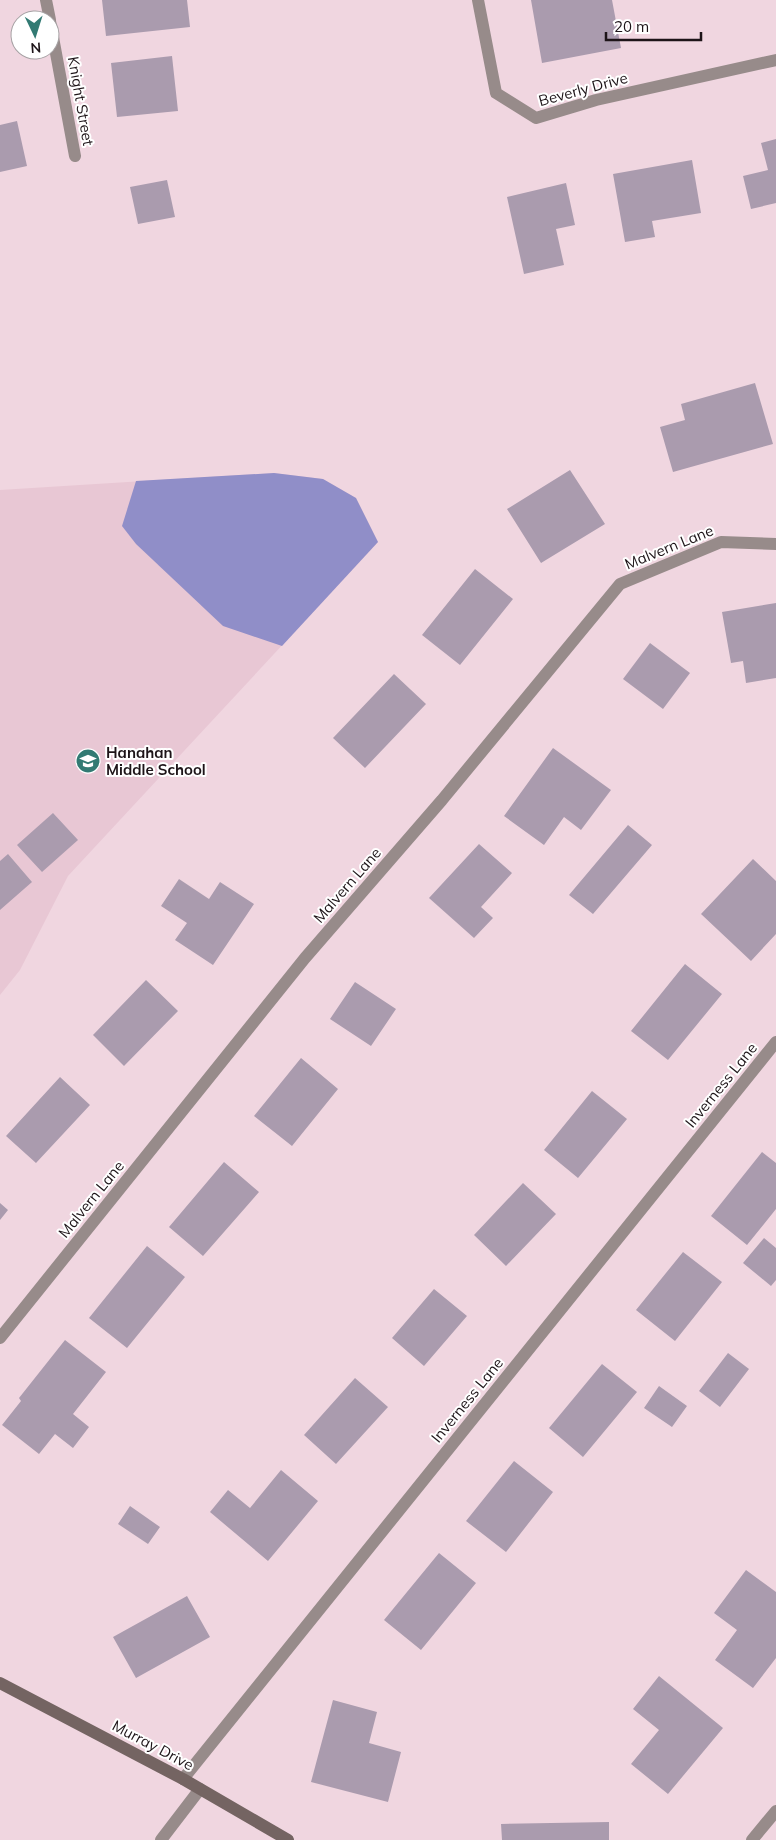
<svg xmlns="http://www.w3.org/2000/svg" width="776" height="1840" viewBox="0 0 776 1840" font-family="Mulish,sans-serif">
<rect width="100%" height="100%" fill="#f0d6e0"/>
<path fill="#e8c7d4" d="M 274,473 L 323,479 L 356,498 L 378,542 L 68,876 L 20,970 L 0,995 L 0,490 Z"/>
<path fill="#908ec8" d="M 274,473 L 323,479 L 356,498 L 378,542 L 282,646 L 223,626 L 136,544 L 122,526 L 136,481 Z"/>
<path fill="#aa9bae" d="M 102,0 L 187,0 L 190,27 L 106,36 Z
M 531,0 L 612,0 L 621,48 L 542,63 Z
M 172,56 L 178,111 L 117,117 L 111,63 Z
M 17,121 L 27,166 L 0,172 L 0,125 Z
M 776,139 L 776,203 L 751,209 L 743,176 L 768,170 L 761,143 Z
M 692,160 L 701,213 L 652,221 L 655,237 L 625,242 L 613,174 Z
M 167,180 L 175,217 L 138,224 L 130,187 Z
M 566,183 L 575,225 L 556,229 L 564,265 L 524,274 L 507,197 Z
M 755,383 L 773,444 L 673,472 L 660,427 L 685,420 L 681,404 Z
M 570,470 L 605,524 L 541,563 L 507,509 Z
M 475,569 L 513,599 L 460,665 L 422,635 Z
M 776,603 L 776,678 L 746,683 L 743,661 L 731,663 L 722,612 Z
M 650,643 L 690,673 L 663,709 L 623,679 Z
M 394,674 L 426,704 L 365,768 L 333,738 Z
M 553,748 L 611,790 L 581,830 L 564,817 L 544,845 L 504,816 Z
M 53,813 L 78,840 L 42,872 L 17,845 Z
M 628,825 L 652,845 L 593,914 L 569,895 Z
M 479,844 L 512,873 L 481,907 L 493,918 L 474,938 L 429,898 Z
M 8,854 L 32,882 L 0,910 L 0,861 Z
M 753,859 L 776,881 L 776,934 L 751,961 L 701,914 Z
M 179,879 L 209,899 L 220,882 L 254,904 L 213,965 L 175,940 L 187,923 L 161,906 Z
M 685,964 L 722,994 L 668,1060 L 631,1031 Z
M 146,980 L 178,1011 L 124,1066 L 93,1035 Z
M 355,982 L 396,1009 L 371,1046 L 330,1019 Z
M 301,1058 L 338,1089 L 292,1146 L 254,1116 Z
M 60,1077 L 90,1105 L 36,1163 L 6,1136 Z
M 592,1091 L 627,1119 L 578,1178 L 544,1150 Z
M 762,1152 L 776,1163 L 776,1209 L 747,1245 L 711,1216 Z
M 224,1162 L 259,1192 L 203,1256 L 169,1227 Z
M 523,1183 L 556,1214 L 506,1266 L 474,1235 Z
M 0,1203 L 8,1210 L 0,1220 Z
M 764,1238 L 776,1248 L 776,1280 L 771,1286 L 743,1263 Z
M 147,1246 L 185,1277 L 127,1348 L 89,1318 Z
M 683,1252 L 722,1282 L 675,1341 L 636,1310 Z
M 434,1289 L 467,1316 L 424,1366 L 392,1338 Z
M 65,1340 L 106,1372 L 73,1414 L 89,1427 L 73,1448 L 55,1434 L 39,1454 L 2,1425 L 21,1401 L 19,1398 Z
M 728,1353 L 749,1369 L 720,1407 L 699,1391 Z
M 602,1364 L 637,1392 L 583,1457 L 549,1428 Z
M 355,1378 L 388,1407 L 336,1464 L 304,1435 Z
M 659,1386 L 687,1406 L 672,1427 L 644,1408 Z
M 514,1461 L 553,1492 L 506,1552 L 466,1521 Z
M 281,1470 L 318,1501 L 268,1561 L 210,1512 L 228,1490 L 250,1508 Z
M 130,1506 L 160,1527 L 148,1544 L 118,1524 Z
M 439,1553 L 476,1583 L 421,1650 L 384,1620 Z
M 746,1570 L 776,1592 L 776,1658 L 753,1688 L 715,1660 L 737,1630 L 714,1613 Z
M 187,1596 L 210,1637 L 136,1678 L 113,1637 Z
M 659,1676 L 723,1728 L 668,1794 L 631,1764 L 659,1730 L 633,1709 Z
M 333,1700 L 377,1712 L 369,1743 L 401,1752 L 388,1802 L 311,1782 Z
M 609,1822 L 609,1840 L 502,1840 L 501,1824 Z"/>
<g fill="none" stroke-linecap="round" stroke-linejoin="round">
<path stroke="#978b8a" stroke-width="12" d="M 46,0 L 50,20
M 478,0 L 496,93 L 536,118 L 596,100 L 776,60
M 50,21 L 75,156
M 0,1338 L 305,958 L 442,800 L 620,584 L 721,542 L 776,544
M 183,1779 L 776,1042
M 161,1840 L 200,1789
M 752,1840 L 776,1811"/>
<path stroke="#746462" stroke-width="12" d="M 0,1683 L 183,1779 L 288,1840"/>
</g>
<defs>
<symbol id="school-disc" viewBox="-11 -11 22 22"><circle r="9.5" fill="#327a73" stroke="#fff"/><path d="M0-5L7-2L0 1L-7-2ZM-4 1L0 2.5L4 1V4Q0 6-4 4Z" fill="#fff"/></symbol>
</defs>
<g fill-rule="evenodd">
<use href="#school-disc" x="74" y="747" width="28" height="28"/>
</g>
<g text-anchor="middle" dominant-baseline="central" stroke-width="4" stroke-linejoin="round" paint-order="stroke">
<g font-size="15" fill="#1d1418" stroke="#fff">
<text transform="translate(583 89) rotate(-15)">Beverly Drive</text>
<text transform="translate(81 101) rotate(80)">Knight Street</text>
<text transform="translate(669 547) rotate(-22)">Malvern Lane</text>
<text transform="translate(347 885) rotate(-49)">Malvern Lane</text>
<text transform="translate(721 1085) rotate(-51)">Inverness Lane</text>
<text transform="translate(91 1199) rotate(-51)">Malvern Lane</text>
<text transform="translate(467 1400) rotate(-51)">Inverness Lane</text>
<text transform="translate(153 1745) rotate(28)">Murray Drive</text>
</g>
<g font-size="15" font-weight="bold" fill="#1d1418" stroke="#fff" text-anchor="start">
<text x="106" y="752">Hanahan<tspan x="106" dy="17">Middle School</tspan></text>
</g>
</g>
<g transform="translate(35 35) rotate(176)"><circle r="24" fill="#ffffff" stroke="#a5a1a3"/>
<path d="M0-4L9 19L0 12L-9 19Z" fill="#327a73"/>
<text y="-8" font-size="14" font-weight="bold" text-anchor="middle" fill="#1d1418">N</text>
</g>
<path d="M606 32v8h95v-8" fill="none" stroke="#1d1418" stroke-width="2.5"/>
<text x="614" y="32" font-size="15" fill="#1d1418" stroke="#ffffff" stroke-width="4" paint-order="stroke">20 m</text>
</svg>
